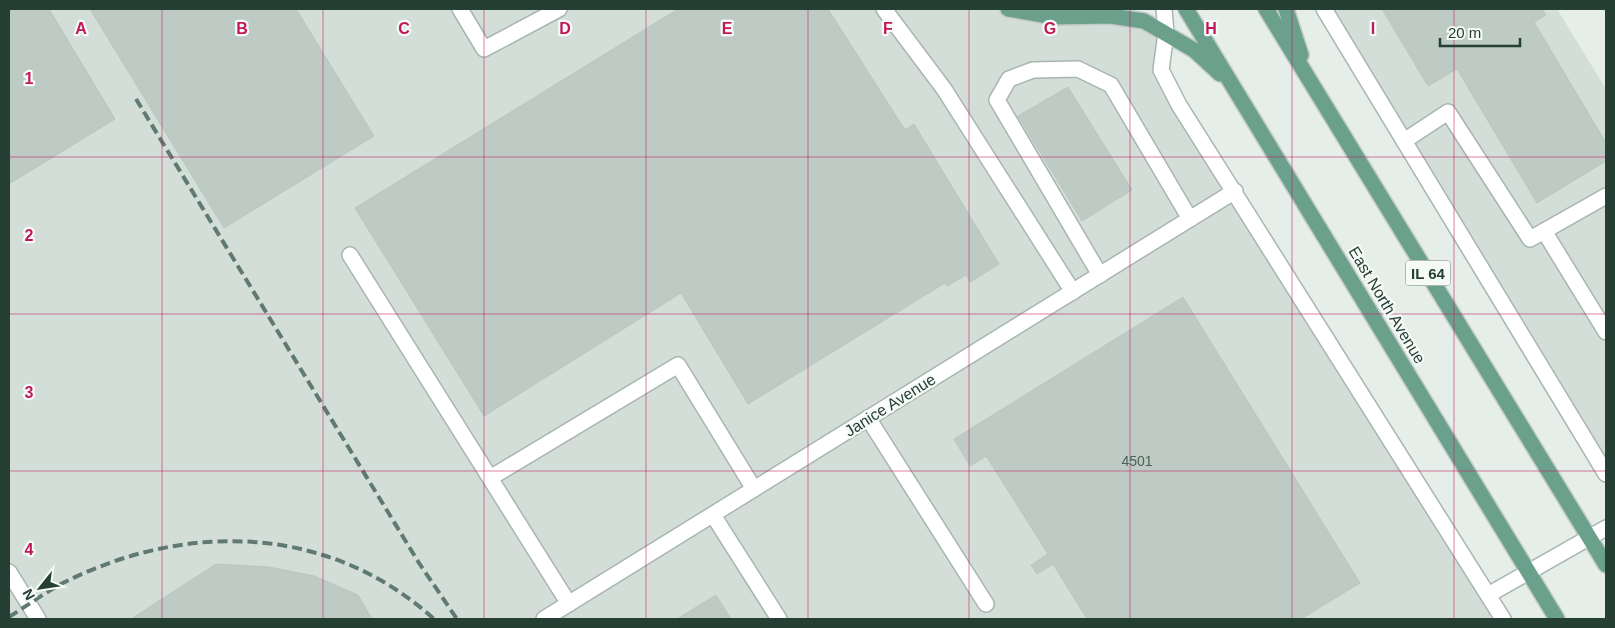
<svg xmlns="http://www.w3.org/2000/svg" width="1615" height="628" viewBox="0 0 1615 628" font-family="Arial,sans-serif">
<rect width="100%" height="100%" fill="#e5eee9"/>
<path fill="#d3ded8" d="M 9,9 L 1008,9 L 1110,16 L 1166,33 L 1161,70 L 1503,619 L 9,619 Z
M 1324,9 L 1557,9 L 1606,89 L 1606,474 Z"/>
<path fill="#bdcbc4" stroke="#b8c7bf" d="M 9,9 L 49,9 L 115,119 L 9,184 Z
M 90,9 L 296,9 L 374,136 L 224,228 Z
M 678,9 L 828,9 L 905,130 L 914,124 L 999,264 L 970,282 L 966,275 L 947,286 L 945,283 L 748,404 L 681,293 L 484,416 L 355,208 Z
M 1382,9 L 1542,9 L 1546,15 L 1534,22 L 1606,143 L 1606,161 L 1537,203 L 1457,69 L 1428,86 Z
M 1068,87 L 1132,190 L 1082,221 L 1018,116 Z
M 1183,297 L 1360,583 L 1301,619 L 1087,619 L 1053,564 L 1037,574 L 1031,565 L 1048,554 L 986,456 L 970,466 L 954,439 Z
M 216,564 L 269,567 L 314,576 L 358,595 L 372,619 L 131,619 Z
M 716,595 L 731,619 L 677,619 Z"/>
<g fill="none" stroke-linecap="round" stroke-linejoin="round">
<defs>
<path id="service" d="M 460,9 L 484,49 L 559,9
M 884,9 L 944,89 L 1073,292
M 1404,141 L 1448,112 L 1530,239 L 1606,196
M 1544,231 L 1606,332
M 350,255 L 569,604
M 1100,275 L 997,100 L 1009,79 L 1033,70 L 1078,69 L 1111,85 L 1190,219
M 868,418 L 986,604
M 490,478 L 678,365 L 754,489
M 713,515 L 779,619"/>
<path id="minor" d="M 1164,9 L 1166,33 L 1161,70 L 1179,105 L 1503,619
M 1324,9 L 1606,474
M 9,572 L 38,619
M 1488,595 L 1606,528
M 544,619 L 1235,191"/>
<path id="primary" d="M 1008,9 L 1054,17 L 1110,16 L 1144,21 L 1194,50 L 1220,74
M 1186,9 L 1557,619
M 1266,9 L 1606,565
M 1286,9 L 1301,55"/>
</defs>
<use href="#service" stroke="#a8b6af" stroke-width="18"/>
<use href="#minor" stroke="#a8b6af" stroke-width="18"/>
<use href="#primary" stroke="#c2c9c6" stroke-width="18"/>
<use href="#service" stroke="#fff" stroke-width="15"/>
<use href="#minor" stroke="#fff" stroke-width="15"/>
<use href="#primary" stroke="#6ba18c" stroke-width="15"/>
<path stroke="#5f7a70" stroke-width="4" stroke-dasharray="10 5" stroke-linecap="butt" d="M 136,99 L 419,563 L 457,619
M 9,617 C 28,605 47,591 67,581 C 189,521 330,525 434,619"/>
</g>
<path fill="none" stroke="#c2185b" stroke-width="1" stroke-opacity="0.55" d="M 162,9 L 162,619M 323,9 L 323,619M 484,9 L 484,619M 646,9 L 646,619M 808,9 L 808,619M 969,9 L 969,619M 1130,9 L 1130,619M 1292,9 L 1292,619M 1454,9 L 1454,619M 9,157 L 1606,157M 9,314 L 1606,314M 9,471 L 1606,471"/>
<g text-anchor="middle" dominant-baseline="central" stroke-width="4.5" stroke-linejoin="round" paint-order="stroke">
<g font-size="14" fill="#4b6259">
<text x="1137" y="461">4501</text>
</g>
<rect fill="#f6faf7" stroke="#64776f" stroke-width="1" x="1405.5" y="260.5" width="45" height="25" rx="4"/>
<g font-size="15" font-weight="bold" fill="#253f35">
<text x="1428" y="273">IL 64</text>
</g>
<g font-size="16" fill="#253f35" stroke="#f6faf7">
<text transform="translate(1387 305) rotate(59)">East North Avenue</text>
<text transform="translate(890 405) rotate(-32)">Janice Avenue</text>
</g>
</g>
<g font-size="16" text-anchor="middle" font-weight="bold" fill="#c2185b" stroke="#f6faf7" stroke-width="4.5" stroke-linejoin="round" paint-order="stroke">
<text x="81" y="34">A</text>
<text x="242" y="34">B</text>
<text x="404" y="34">C</text>
<text x="565" y="34">D</text>
<text x="727" y="34">E</text>
<text x="888" y="34">F</text>
<text x="1050" y="34">G</text>
<text x="1211" y="34">H</text>
<text x="1373" y="34">I</text>
<text x="29" y="84">1</text>
<text x="29" y="241">2</text>
<text x="29" y="398">3</text>
<text x="29" y="555">4</text>
</g>
<rect width="1615" height="628" fill="none" stroke="#253f35" stroke-width="20"/>
<g transform="translate(40 588) rotate(240)" stroke="#f6faf7" stroke-width="4" paint-order="stroke">
<path d="M0-4L9 19L0 12L-9 19Z" fill="#253f35"/>
<text y="-8" font-size="14" font-weight="bold" text-anchor="middle" fill="#253f35">N</text>
</g>
<path d="M1440 38v8h80v-8" fill="none" stroke="#253f35" stroke-width="2.5"/>
<text x="1448" y="38" font-size="15" fill="#253f35" stroke="#f6faf7" stroke-width="4" paint-order="stroke">20 m</text>
</svg>
